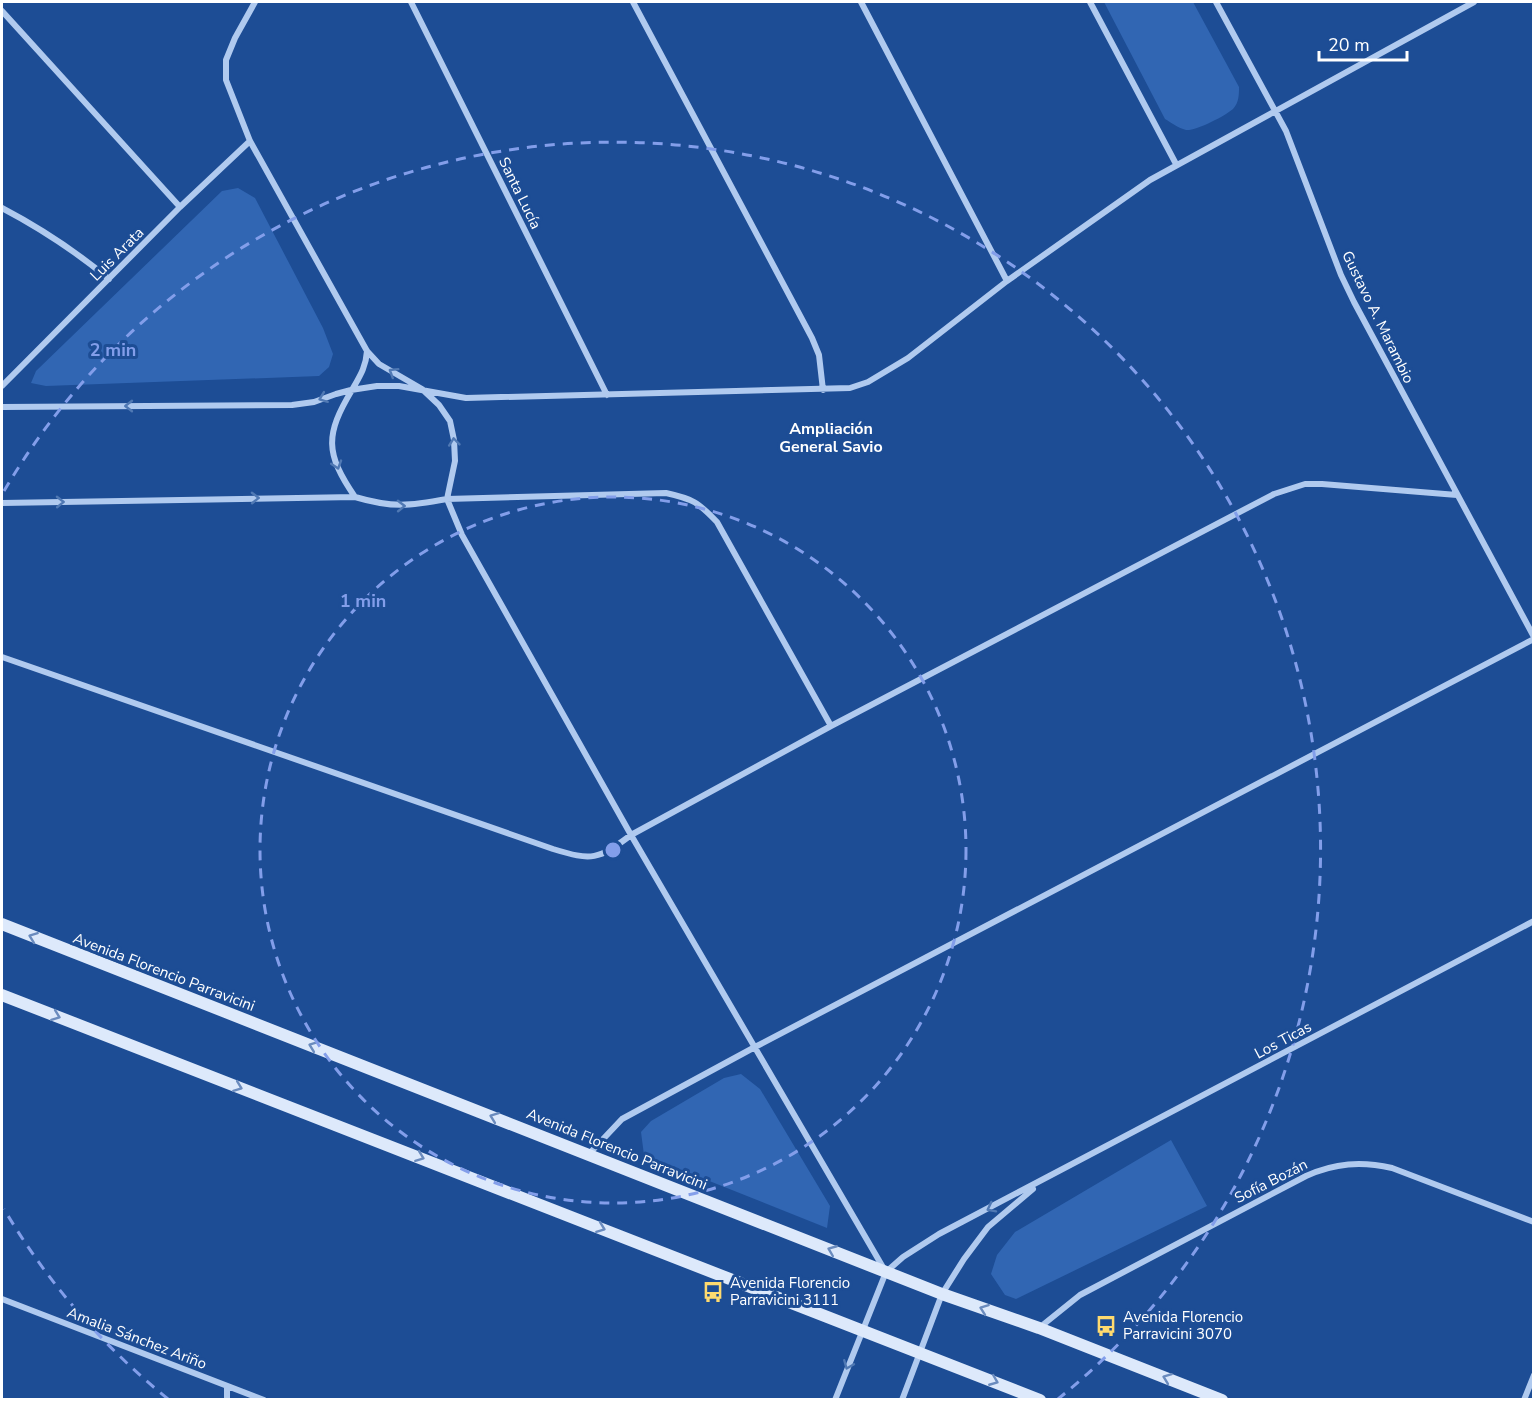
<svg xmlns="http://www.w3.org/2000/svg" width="1535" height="1401" viewBox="0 0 1535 1401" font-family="'Nunito Sans',sans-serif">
<rect width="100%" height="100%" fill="#1d4d95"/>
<path fill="#3166b3" d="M 1104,2 L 1193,2 L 1239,87 C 1239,94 1239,103 1233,109 C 1225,116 1196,131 1186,130 C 1178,128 1172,123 1165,119 Z
M 238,188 L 255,198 L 323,328 L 333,354 L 329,367 L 319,376 L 46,386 L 31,383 L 36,371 L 222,191 Z
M 741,1074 L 760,1089 L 830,1206 L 827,1228 L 644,1155 L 641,1132 L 651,1121 L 724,1078 Z
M 1171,1140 L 1207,1206 L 1016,1299 L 1005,1295 L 991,1274 L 997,1255 L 1015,1232 Z"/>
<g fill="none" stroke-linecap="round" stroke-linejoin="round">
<path stroke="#b0caef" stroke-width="6" d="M 255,2 L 235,38 L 226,60 L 226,80 L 250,141 L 367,351 L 379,364 L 422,389 L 439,405 L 450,421 L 454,440 L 455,461 L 447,499 L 462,535 L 631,835 L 884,1269
M 411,2 L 607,395
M 633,2 L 812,338 L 819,355 L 823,390
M 861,2 L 1007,281
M 1090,2 L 1176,164
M 1216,2 L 1286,131 L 1341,275 L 1354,302 L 1534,637
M 2,11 L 180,207
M 2,208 C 42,229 74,250 109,279
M 2,386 L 180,207 L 250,141
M 2,407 L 292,405 L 314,402 L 336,394 L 351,390 L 377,386 L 399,386 L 466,398 L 850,388 L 868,382 L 908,358 L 1007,281 L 1150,180 L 1474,2
M 355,497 C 325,453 325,435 352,390 C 360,376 366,367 367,351
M 2,503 L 355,497 C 392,508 410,506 447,499 L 666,493 C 693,499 698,502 717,522 L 831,726
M 2,657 L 553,849 C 592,861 598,860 631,835 L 831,726 L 1274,494 L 1305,484 L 1322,484 L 1457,495
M 589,1154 L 622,1119 L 755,1047 L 1534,639
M 2,1299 L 264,1400
M 1039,1328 L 1080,1295 L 1306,1176 C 1335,1163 1361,1161 1392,1168 L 1534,1222
M 227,1386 L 227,1400
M 835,1400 L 886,1272 L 903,1257 L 939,1234 L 1534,921
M 902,1400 L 942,1294 L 964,1259 L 988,1227 L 1033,1189
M 1524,1400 L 1534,1375"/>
<path stroke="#dde9fb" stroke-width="12" d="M 2,924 L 942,1294 L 1039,1328 L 1222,1400
M 2,995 L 1040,1400"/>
</g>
<defs><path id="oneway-chevron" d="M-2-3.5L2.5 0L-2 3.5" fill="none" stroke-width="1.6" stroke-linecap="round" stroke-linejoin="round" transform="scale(1.5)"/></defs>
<g stroke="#5079b4">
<use href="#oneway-chevron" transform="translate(393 372) rotate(-148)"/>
<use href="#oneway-chevron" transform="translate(323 398) rotate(159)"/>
<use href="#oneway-chevron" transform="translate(129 406) rotate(180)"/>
<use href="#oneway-chevron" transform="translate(454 442) rotate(-96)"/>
<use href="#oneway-chevron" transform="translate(337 465) rotate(72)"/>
<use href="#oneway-chevron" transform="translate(255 498) rotate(-1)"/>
<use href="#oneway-chevron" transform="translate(60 502) rotate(-1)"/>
<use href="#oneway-chevron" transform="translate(401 506) rotate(-1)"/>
<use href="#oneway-chevron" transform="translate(991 1208) rotate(153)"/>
<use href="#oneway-chevron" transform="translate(848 1365) rotate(112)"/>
</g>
<g stroke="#6a8bbe">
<use href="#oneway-chevron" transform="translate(33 937) rotate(-159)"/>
<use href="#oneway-chevron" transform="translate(56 1016) rotate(21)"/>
<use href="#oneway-chevron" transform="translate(313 1046) rotate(-159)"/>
<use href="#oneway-chevron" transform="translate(238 1087) rotate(21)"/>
<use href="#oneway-chevron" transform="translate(494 1117) rotate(-159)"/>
<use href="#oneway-chevron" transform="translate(420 1157) rotate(21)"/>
<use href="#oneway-chevron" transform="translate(601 1228) rotate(21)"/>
<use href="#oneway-chevron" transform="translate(832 1250) rotate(-158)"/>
<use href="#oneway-chevron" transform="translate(984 1309) rotate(-160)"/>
<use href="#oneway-chevron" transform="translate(1167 1378) rotate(-159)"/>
<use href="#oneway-chevron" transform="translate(994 1381) rotate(22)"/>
</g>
<g fill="none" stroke="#839eea" stroke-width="3" stroke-dasharray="10 8">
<circle cx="613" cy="850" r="353"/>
<path d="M168 1399A707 707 0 0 1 4 1209M4 491A707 707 0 1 1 1058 1399"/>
</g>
<defs>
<symbol id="bus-bare" viewBox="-9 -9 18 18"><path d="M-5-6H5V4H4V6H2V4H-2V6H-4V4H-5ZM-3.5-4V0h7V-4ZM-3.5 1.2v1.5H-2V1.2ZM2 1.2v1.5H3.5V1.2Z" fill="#feda6f" stroke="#1d4d95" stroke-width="2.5" paint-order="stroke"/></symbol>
</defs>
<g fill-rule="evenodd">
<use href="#bus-bare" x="698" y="1277" width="30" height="30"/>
<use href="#bus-bare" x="1091" y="1311" width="30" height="30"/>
</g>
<g text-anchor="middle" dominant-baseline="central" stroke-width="6" stroke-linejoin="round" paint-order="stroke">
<g font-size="15" fill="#fff" stroke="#1d4d95">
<text transform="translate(520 193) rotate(64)">Santa Lucía</text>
<text transform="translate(117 254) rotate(-45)">Luis Arata</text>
<text transform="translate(1378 317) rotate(64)">Gustavo A. Marambio</text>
<text transform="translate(164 972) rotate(21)">Avenida Florencio Parravicini</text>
<text transform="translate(1283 1040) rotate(-28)">Los Ticas</text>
<text transform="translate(617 1149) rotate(22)">Avenida Florencio Parravicini</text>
<text transform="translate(1271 1181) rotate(-27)">Sofía Bozán</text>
<text transform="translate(137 1338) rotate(21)">Amalia Sánchez Ariño</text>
</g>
<g font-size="15" fill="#fff" stroke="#1d4d95" text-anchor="start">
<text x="730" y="1283">Avenida Florencio<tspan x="730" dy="17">Parravicini 3111</tspan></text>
<text x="1123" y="1317">Avenida Florencio<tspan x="1123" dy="17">Parravicini 3070</tspan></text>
</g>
<g font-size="16" font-weight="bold" fill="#fff" stroke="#1d4d95">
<text x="831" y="429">Ampliación<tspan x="831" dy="18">General Savio</tspan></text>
</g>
</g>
<circle cx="613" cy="850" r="9" fill="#839eea" stroke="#1d4d95" stroke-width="3"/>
<g font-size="18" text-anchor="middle" font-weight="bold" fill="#839eea" stroke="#1d4d95" stroke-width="6" stroke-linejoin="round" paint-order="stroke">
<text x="113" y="356">2 min</text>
<text x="363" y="607">1 min</text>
</g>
<rect width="1535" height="1401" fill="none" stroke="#ffffff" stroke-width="6"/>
<path d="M1319 51v9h88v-9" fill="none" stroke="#ffffff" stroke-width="3"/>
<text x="1328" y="51" font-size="18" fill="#ffffff" stroke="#1d4d95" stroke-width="4.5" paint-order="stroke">20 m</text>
</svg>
